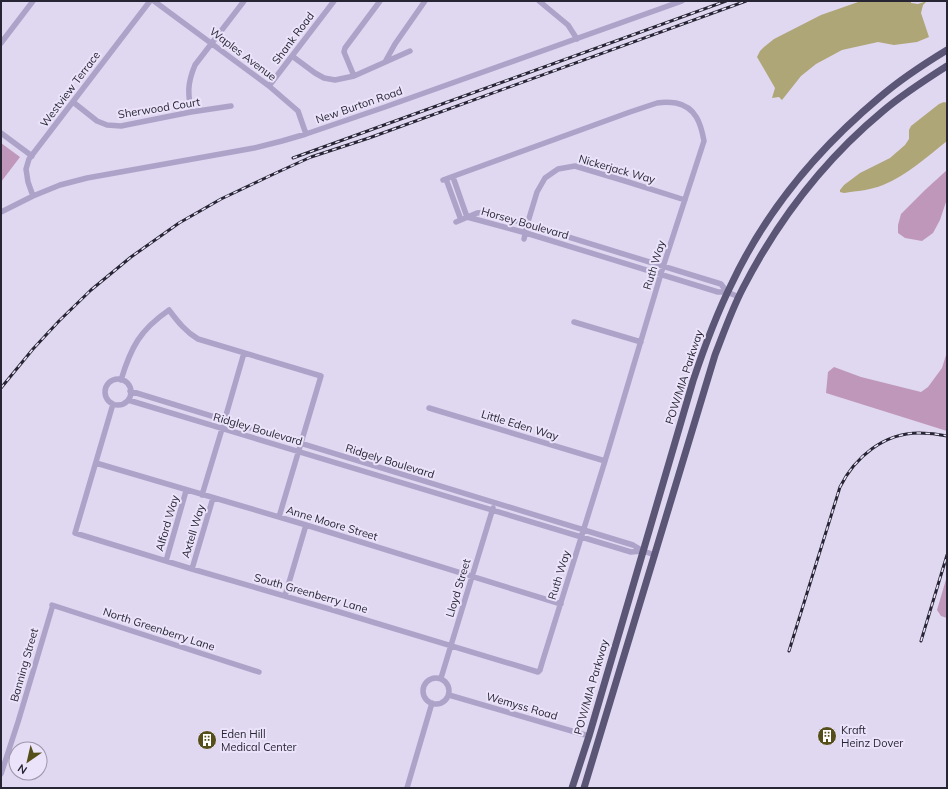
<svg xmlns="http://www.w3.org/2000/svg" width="948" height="789" viewBox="0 0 948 789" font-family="Mulish,sans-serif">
<rect width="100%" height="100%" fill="#e0d7f1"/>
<path fill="#bf97ba" d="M 1,143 L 20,157 L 1,182 Z
M 947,170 L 947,199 L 940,220 L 933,233 L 922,241 L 905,238 L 898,233 L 898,225 L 901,214 L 925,190 Z
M 947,352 L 947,431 L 826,393 L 828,372 L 834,367 L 861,377 L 921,392 L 928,387 L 942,368 Z
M 947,576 L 947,618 L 941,616 L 937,610 Z"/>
<path fill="#aea676" d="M 861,1 L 911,1 L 911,3 L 918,4 L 927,1 L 923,5 L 921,13 L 929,37 L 917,42 L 894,45 L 878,42 L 842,50 L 816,64 L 801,76 L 782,100 L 779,97 L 772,98 L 775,88 L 757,57 L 760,51 L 764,47 L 774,39 L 821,15 Z
M 944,102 L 947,103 L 947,141 C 927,157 907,175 883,185 C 871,190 857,191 844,193 L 840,192 L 840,190 L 844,185 L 860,173 L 890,158 L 905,145 L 909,139 L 909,130 L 911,126 L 939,104 Z"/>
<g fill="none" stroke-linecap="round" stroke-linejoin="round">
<path stroke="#ada3c9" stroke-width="5.5" d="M 154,1 L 269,86 L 298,111 L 306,134
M 539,1 L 568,25 L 577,39
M 1,43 L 33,1
M 292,56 L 315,73 L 324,78 L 335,80 L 354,76 L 410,51
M 385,62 L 395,44 L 425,1
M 354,76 L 344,52 L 345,48 L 380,1
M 269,86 L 334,1
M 73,102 L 97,121 L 107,125 L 121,126 L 191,112 L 231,106
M 191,112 C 188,93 187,84 195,65 L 244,1
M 1,133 L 32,156
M 453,177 L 467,217
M 446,179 L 461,220
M 33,196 L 28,182 L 26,169 L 29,159 L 150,1
M 1,212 L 33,196 L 60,185 L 87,178 L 254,148 L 282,141 L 306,134 L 385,107 L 682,1
M 467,217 L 526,233 L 718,292 L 727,292 L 739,297
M 456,222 L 477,213 L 487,212 L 721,284 L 727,292
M 524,239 L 527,225 L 537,192 L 545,178 L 558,169 L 575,166 L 625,181 L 685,200
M 574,322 L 641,342
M105 392a13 13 0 1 1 26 0a13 13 0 1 1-26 0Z
M 121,380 C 131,347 140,330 169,310 C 178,322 186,332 198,339 L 321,376 L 279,517
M 130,391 L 633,545 L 643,551 L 655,555
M 128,400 L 631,552 L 642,551
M 113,404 L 75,533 L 192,569 L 336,611 L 538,672 L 540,670 L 542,663 L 605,461 L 663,267 L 704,141 C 701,124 696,107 676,103 C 670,102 663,102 657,103 C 648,106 639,109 630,112 L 443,180
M 429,408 L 605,461
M 96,463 L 306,525 L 561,604
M 202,495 L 222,429 L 244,353
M 166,561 L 186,491
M 192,569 L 213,498
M 285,596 L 306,525
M 52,605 L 259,672
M423 691a13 13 0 1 1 26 0a13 13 0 1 1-26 0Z
M 441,678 L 493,508
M 449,695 L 589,736
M 1,774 L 18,722 L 52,608
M 407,788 L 432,703"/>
<path stroke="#5b5676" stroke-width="7" d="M 572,788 L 589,736 L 693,381 C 704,348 716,315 732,283 C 766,211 819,148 880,97 C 901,79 924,64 947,50
M 584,788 L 715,355 C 724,332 732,309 743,288 C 778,220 824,160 883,111 C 903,94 925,80 947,66"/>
<defs>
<path id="rail" d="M 293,158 L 726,1
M 1,388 L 33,349 L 59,321 L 91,290 L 131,257 L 179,223 L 221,199 L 278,172 L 311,157 L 369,138 L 746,1
M 921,641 L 947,555
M 789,651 L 840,487 C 855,457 884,433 919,433 C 928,433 938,434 947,436"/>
</defs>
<use href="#rail" stroke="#272534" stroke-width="3"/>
<use href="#rail" stroke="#ebe3f9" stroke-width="1.5" stroke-dasharray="4.5" stroke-linecap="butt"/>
</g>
<defs>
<symbol id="building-disc" viewBox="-11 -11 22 22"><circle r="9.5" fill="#554e1b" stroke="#ebe3f9"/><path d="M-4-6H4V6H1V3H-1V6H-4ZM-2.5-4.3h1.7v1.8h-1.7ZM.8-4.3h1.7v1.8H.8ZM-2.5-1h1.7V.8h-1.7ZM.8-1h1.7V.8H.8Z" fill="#fff"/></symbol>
</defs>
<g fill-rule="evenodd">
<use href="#building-disc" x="816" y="725" width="22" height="22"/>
<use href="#building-disc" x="196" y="729" width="22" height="22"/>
</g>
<g text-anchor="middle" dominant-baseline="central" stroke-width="4" stroke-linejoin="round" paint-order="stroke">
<g font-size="11" fill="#272534" stroke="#ebe3f9">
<text transform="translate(293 38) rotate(-53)">Shank Road</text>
<text transform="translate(243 54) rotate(37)">Waples Avenue</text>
<text transform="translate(70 89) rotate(-53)">Westview Terrace</text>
<text transform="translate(359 105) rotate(-19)">New Burton Road</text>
<text transform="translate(159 108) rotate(-9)">Sherwood Court</text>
<text transform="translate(617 169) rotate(16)">Nickerjack Way</text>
<text transform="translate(525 223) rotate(16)">Horsey Boulevard</text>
<text transform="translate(654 265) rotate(-73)">Ruth Way</text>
<text transform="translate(684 377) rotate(-72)">POW/MIA Parkway</text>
<text transform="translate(520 425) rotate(17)">Little Eden Way</text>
<text transform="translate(258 429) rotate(16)">Ridgley Boulevard</text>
<text transform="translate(390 461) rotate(17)">Ridgely Boulevard</text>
<text transform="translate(167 523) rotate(-74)">Alford Way</text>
<text transform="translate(332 523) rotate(17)">Anne Moore Street</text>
<text transform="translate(193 531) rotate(-73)">Axtell Way</text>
<text transform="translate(559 575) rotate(-73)">Ruth Way</text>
<text transform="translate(458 588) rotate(-73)">Lloyd Street</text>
<text transform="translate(311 593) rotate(16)">South Greenberry Lane</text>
<text transform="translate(159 629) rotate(18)">North Greenberry Lane</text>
<text transform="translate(24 665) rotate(-74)">Banning Street</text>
<text transform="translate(591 687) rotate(-74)">POW/MIA Parkway</text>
<text transform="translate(522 706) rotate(16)">Wemyss Road</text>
</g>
<g font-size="11" fill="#272534" stroke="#ebe3f9" text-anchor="start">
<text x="841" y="730">Kraft<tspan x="841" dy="13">Heinz Dover</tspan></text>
<text x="221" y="734">Eden Hill<tspan x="221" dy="13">Medical Center</tspan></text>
</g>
</g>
<rect width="948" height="789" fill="none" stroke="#272534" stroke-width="4"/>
<g transform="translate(28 761) rotate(214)"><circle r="19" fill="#ebe3f9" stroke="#9d97aa"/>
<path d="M0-3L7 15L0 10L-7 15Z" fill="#554e1b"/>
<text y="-6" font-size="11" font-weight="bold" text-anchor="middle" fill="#272534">N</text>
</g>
</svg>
